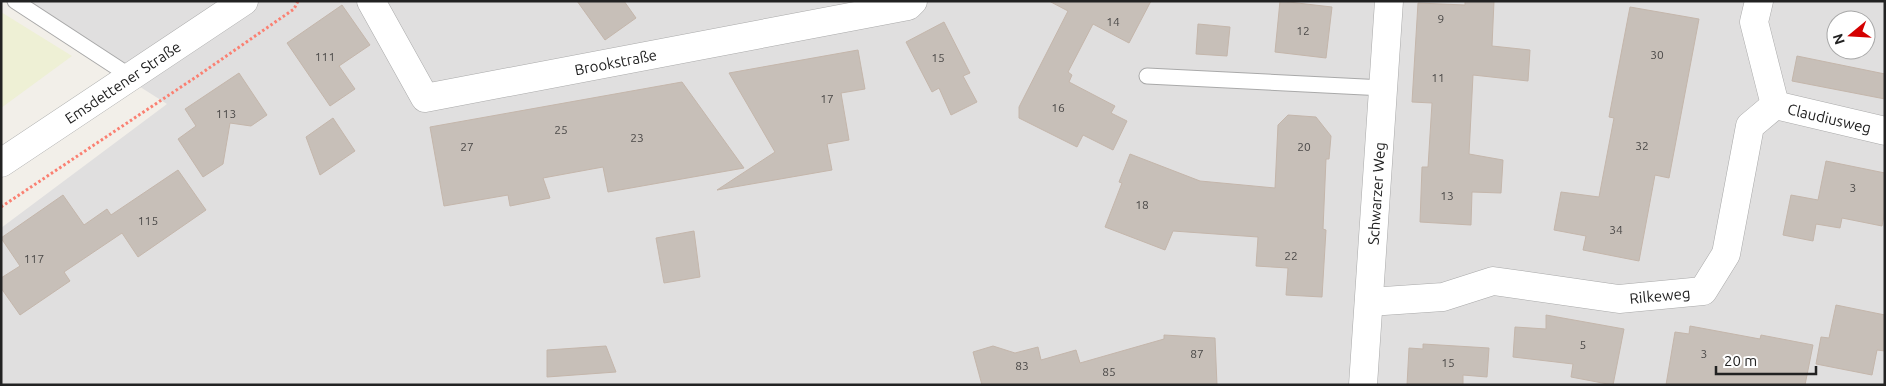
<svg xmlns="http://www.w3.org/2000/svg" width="1886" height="386" viewBox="0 0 1886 386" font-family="Ubuntu,sans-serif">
<rect width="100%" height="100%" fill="#f2efe9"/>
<path fill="#e0dfdf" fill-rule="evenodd" d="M 5,1 L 1885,1 L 1885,385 L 1,385 L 1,228 L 167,104 ZM 1836,20 L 1866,20 L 1866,50 L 1836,50 Z"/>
<path fill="#eef0d5" d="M 1,12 L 72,56 L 1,108 Z"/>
<path fill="#c7bfb8" stroke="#c4b6ab" d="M 577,1 L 624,1 L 636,18 L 605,40 Z
M 1049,1 L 1151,1 L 1129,43 L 1093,24 L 1068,72 L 1072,75 L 1069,82 L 1115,106 L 1111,113 L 1127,121 L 1113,150 L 1083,135 L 1077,147 L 1019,118 L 1019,107 L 1068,11 Z
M 1280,1 L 1332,7 L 1326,58 L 1275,52 Z
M 1465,1 L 1494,1 L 1492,46 L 1530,50 L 1528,81 L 1473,75 L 1469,154 L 1503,160 L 1501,193 L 1472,192 L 1471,225 L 1420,222 L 1422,167 L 1428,167 L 1432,103 L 1412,102 L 1418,3 L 1465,5 Z
M 342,5 L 370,45 L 339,66 L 355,89 L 330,106 L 287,43 Z
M 1630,7 L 1699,19 L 1669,178 L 1655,175 L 1639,261 L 1583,250 L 1586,236 L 1554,230 L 1561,192 L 1599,197 L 1614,118 L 1609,117 Z
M 944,22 L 970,73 L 963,76 L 977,102 L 951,115 L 939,88 L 932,92 L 906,42 Z
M 1198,24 L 1230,27 L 1227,56 L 1196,54 Z
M 858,50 L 865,89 L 841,93 L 849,140 L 827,144 L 832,170 L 717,190 L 775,152 L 729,73 Z
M 1797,56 L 1885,74 L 1885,99 L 1792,81 Z
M 239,73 L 267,115 L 251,126 L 230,123 L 223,164 L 203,177 L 178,139 L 196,126 L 185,109 Z
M 682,82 L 744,168 L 608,192 L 603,167 L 543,178 L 550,198 L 510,206 L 508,195 L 444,206 L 430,127 Z
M 1288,115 L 1316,117 L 1331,136 L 1329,159 L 1326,159 L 1323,229 L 1326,230 L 1322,297 L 1286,295 L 1288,268 L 1256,266 L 1258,237 L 1173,231 L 1165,250 L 1105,227 L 1122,183 L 1119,182 L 1130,154 L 1200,181 L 1275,188 L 1278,125 Z
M 333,118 L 355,151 L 320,175 L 306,137 Z
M 1826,161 L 1885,173 L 1885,210 L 1882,226 L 1842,218 L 1840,228 L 1816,224 L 1813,241 L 1783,235 L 1791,195 L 1818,200 Z
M 178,170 L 206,210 L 138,257 L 122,233 L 64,272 L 70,281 L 20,315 L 1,288 L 1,278 L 20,266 L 1,238 L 63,195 L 84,225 L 107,209 L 111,215 Z
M 694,231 L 700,277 L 664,283 L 656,238 Z
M 1836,305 L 1885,315 L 1885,351 L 1877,350 L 1872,375 L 1816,364 L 1821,337 L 1829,338 Z
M 1546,315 L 1624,329 L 1613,385 L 1571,377 L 1573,364 L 1513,357 L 1515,327 L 1546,329 Z
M 1690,326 L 1760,339 L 1761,335 L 1813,345 L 1805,385 L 1666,385 L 1675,332 L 1689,334 Z
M 1164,335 L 1215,338 L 1217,385 L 982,385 L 973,352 L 993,346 L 1015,353 L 1038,347 L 1041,360 L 1076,350 L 1080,363 L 1164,339 Z
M 1423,344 L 1489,348 L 1487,377 L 1463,375 L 1463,385 L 1407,385 L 1409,348 L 1423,349 Z
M 606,346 L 616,372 L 547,377 L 547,350 Z"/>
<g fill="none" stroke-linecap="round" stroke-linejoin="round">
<defs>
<path id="service" d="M 15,1 L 130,76
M 1147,76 L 1384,88"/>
<g id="minor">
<path id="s1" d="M 371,1 L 425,98 L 908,6 L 913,1"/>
<path id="s2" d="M 1775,105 L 1885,131"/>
<path id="s3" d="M 1369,302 L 1443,297 L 1493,281 L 1619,299 L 1703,291 L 1726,254 L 1750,126 L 1775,105 L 1754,22 L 1759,1"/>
<path id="s4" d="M 1363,385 L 1389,1"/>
</g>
<g id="tertiary">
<path id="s5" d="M 1,163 L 244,1"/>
</g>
</defs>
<use href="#service" stroke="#a9a9a9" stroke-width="17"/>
<use href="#minor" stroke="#a9a9a9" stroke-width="29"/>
<use href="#tertiary" stroke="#a9a9a9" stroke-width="29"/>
<path stroke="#fa8072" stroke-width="3" stroke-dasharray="2.5 2.5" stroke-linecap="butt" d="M 1,207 L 199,75 L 294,9 L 298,1"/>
<use href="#service" stroke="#fff" stroke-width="15"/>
<use href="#minor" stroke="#fff" stroke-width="28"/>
<use href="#tertiary" stroke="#fff" stroke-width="28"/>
</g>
<g text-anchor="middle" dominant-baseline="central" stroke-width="4" stroke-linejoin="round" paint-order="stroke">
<g font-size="12" fill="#4b4948">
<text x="1441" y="18">9</text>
<text x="1113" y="21">14</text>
<text x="1303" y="30">12</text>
<text x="1657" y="54">30</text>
<text x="325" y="56">111</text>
<text x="938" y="57">15</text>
<text x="1438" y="77">11</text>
<text x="827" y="98">17</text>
<text x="1058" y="107">16</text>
<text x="226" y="113">113</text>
<text x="561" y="129">25</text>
<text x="637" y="137">23</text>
<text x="1642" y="145">32</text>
<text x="467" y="146">27</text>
<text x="1304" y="146">20</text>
<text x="1853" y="187">3</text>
<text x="1447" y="195">13</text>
<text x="1142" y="204">18</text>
<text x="148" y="220">115</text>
<text x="1616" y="229">34</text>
<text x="1291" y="255">22</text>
<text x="34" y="258">117</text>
<text x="1583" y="344">5</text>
<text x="1197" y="353">87</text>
<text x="1704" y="353">3</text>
<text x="1448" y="362">15</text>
<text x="1022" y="365">83</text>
<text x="1109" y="371">85</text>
</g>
<g font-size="15" fill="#222" stroke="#fff">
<text stroke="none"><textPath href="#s1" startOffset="305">Brookstraße</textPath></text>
<text stroke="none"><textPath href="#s5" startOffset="146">Emsdettener Straße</textPath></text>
<text stroke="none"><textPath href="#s2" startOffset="56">Claudiusweg</textPath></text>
<text stroke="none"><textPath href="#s4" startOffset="192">Schwarzer Weg</textPath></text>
<text stroke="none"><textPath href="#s3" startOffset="295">Rilkeweg</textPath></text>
</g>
</g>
<rect width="1886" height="386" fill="none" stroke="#222222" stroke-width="5"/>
<g transform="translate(1851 35) rotate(252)"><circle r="24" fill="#ffffff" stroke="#a7a7a7"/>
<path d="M0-4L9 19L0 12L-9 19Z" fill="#d40000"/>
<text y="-8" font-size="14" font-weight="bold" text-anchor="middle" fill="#222222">N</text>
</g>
<path d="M1716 366v8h100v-8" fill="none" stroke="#222222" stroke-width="2.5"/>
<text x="1724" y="366" font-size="15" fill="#222222" stroke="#ffffff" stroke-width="4" paint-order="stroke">20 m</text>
</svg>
